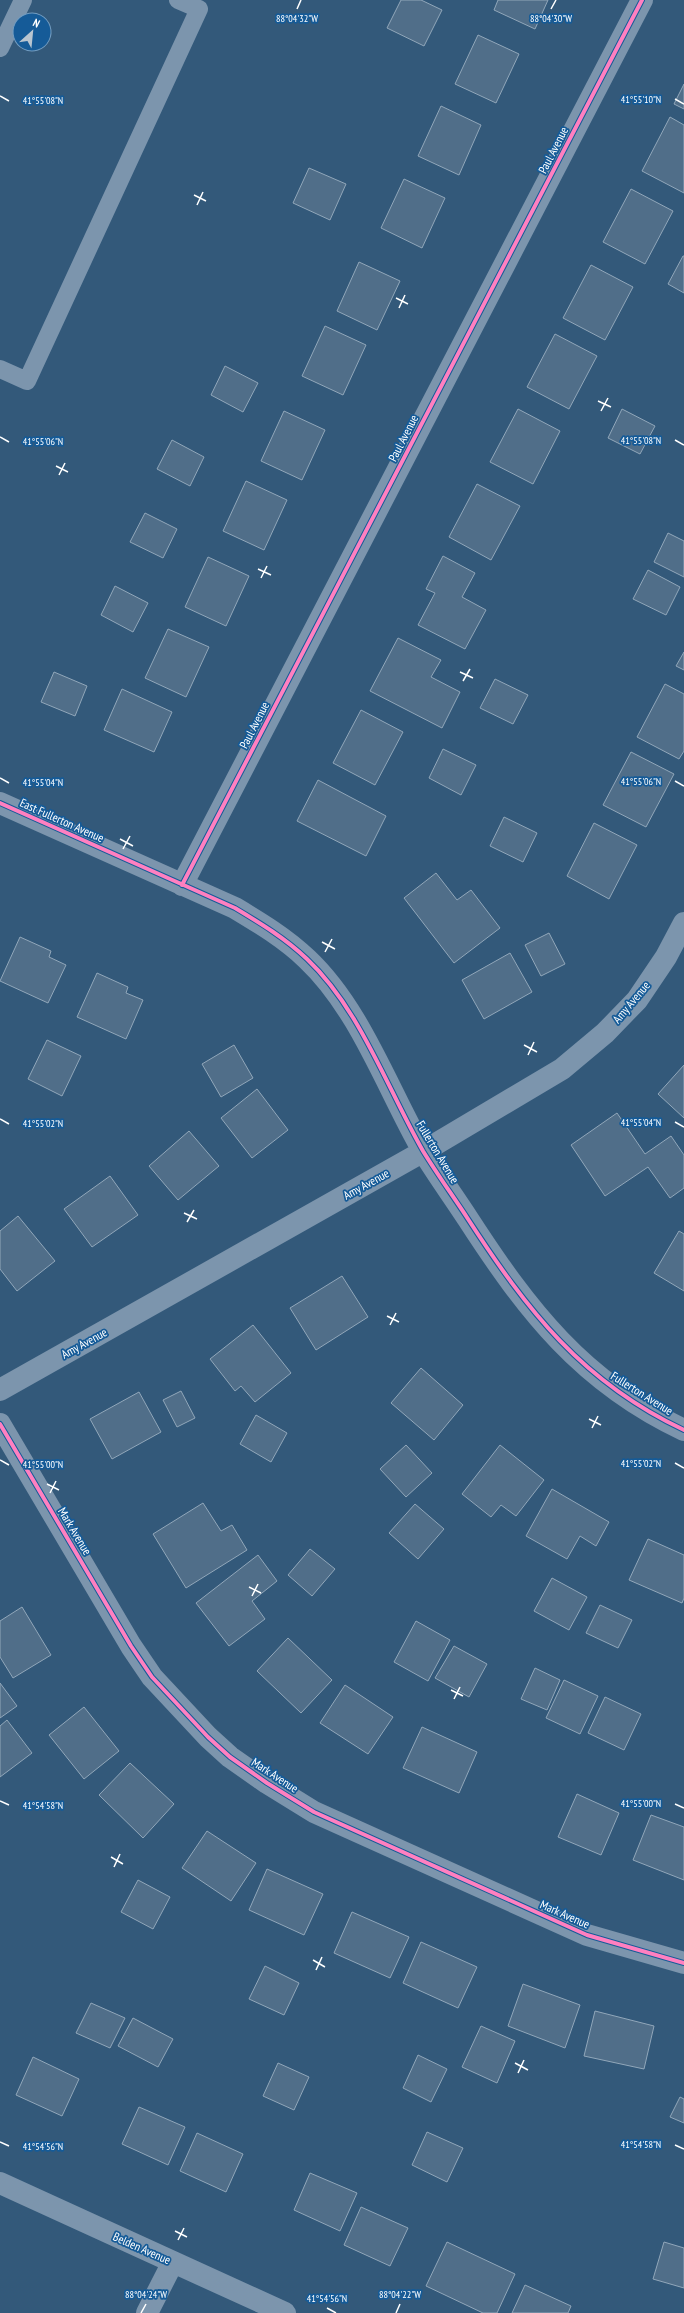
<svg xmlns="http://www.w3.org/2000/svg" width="684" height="2313" viewBox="0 0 684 2313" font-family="'PT Sans Narrow',sans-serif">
<rect width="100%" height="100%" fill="#33597a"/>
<path fill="#506e89" stroke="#91a7ba" d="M 401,0 L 421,0 L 442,10 L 424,46 L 387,28 Z
M 498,0 L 548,0 L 535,29 L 494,10 Z
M 478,35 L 519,54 L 496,103 L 455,84 Z
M 684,84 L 684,109 L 674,104 Z
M 441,106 L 481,125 L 459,175 L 418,156 Z
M 670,117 L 684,125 L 684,193 L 642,171 Z
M 309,168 L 346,184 L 330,220 L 293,203 Z
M 404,179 L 445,198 L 422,248 L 381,228 Z
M 631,189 L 673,211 L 645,264 L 603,242 Z
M 683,256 L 684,256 L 684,293 L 668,284 Z
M 359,262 L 400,281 L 377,330 L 337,311 Z
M 591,265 L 633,287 L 605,340 L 563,318 Z
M 325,326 L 366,345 L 343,395 L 302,376 Z
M 555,334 L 597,356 L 569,409 L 527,387 Z
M 225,366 L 258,383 L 243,412 L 211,395 Z
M 518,409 L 560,431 L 533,484 L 490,462 Z
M 622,409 L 655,426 L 640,454 L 608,438 Z
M 284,411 L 325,430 L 302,480 L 261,461 Z
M 172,440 L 204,457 L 190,486 L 157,469 Z
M 246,481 L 287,500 L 264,550 L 223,531 Z
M 477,484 L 520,506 L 491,560 L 449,537 Z
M 145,513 L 177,529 L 163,558 L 130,542 Z
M 668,533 L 684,541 L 684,577 L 654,562 Z
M 443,556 L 475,573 L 462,597 L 486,610 L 465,649 L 418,625 L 435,593 L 426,589 Z
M 208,557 L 249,576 L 226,626 L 185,607 Z
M 648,570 L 680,587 L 666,615 L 633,599 Z
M 115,586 L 148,603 L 133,632 L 101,615 Z
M 168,629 L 209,647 L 186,697 L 145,678 Z
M 398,638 L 441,660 L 431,677 L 460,692 L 442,728 L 370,691 Z
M 684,652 L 684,670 L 676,666 Z
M 54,672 L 87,686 L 75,716 L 41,702 Z
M 495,679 L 528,695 L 513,724 L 480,708 Z
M 665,684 L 684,694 L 684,751 L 679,759 L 637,737 Z
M 122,689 L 172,712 L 154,752 L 104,730 Z
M 361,710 L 403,732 L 375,785 L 333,763 Z
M 443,749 L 476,765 L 461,795 L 429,778 Z
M 631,752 L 674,774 L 646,827 L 603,805 Z
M 318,780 L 386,816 L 366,856 L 297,821 Z
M 504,817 L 537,833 L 523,862 L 490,846 Z
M 594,823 L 637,845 L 609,899 L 567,876 Z
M 436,873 L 457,900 L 471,890 L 500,928 L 454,963 L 404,898 Z
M 549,933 L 565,964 L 541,976 L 525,945 Z
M 20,937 L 51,951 L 49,957 L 66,965 L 48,1003 L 0,981 Z
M 510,953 L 532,992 L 484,1019 L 462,980 Z
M 97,973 L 128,987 L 126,993 L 143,1000 L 126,1039 L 77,1017 Z
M 47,1040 L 81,1056 L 62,1096 L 28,1079 Z
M 234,1045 L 253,1078 L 221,1097 L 202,1064 Z
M 684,1065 L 684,1118 L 658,1094 Z
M 257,1089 L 288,1130 L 252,1158 L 221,1118 Z
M 617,1113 L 645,1154 L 671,1136 L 684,1155 L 684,1188 L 670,1198 L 648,1167 L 605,1196 L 571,1145 Z
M 189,1131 L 219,1166 L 178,1200 L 149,1166 Z
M 110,1176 L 138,1215 L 92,1247 L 64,1209 Z
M 18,1216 L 55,1261 L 17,1291 L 0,1269 L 0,1231 Z
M 679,1231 L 684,1234 L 684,1291 L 654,1273 Z
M 342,1276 L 368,1317 L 316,1350 L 290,1308 Z
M 253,1325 L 291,1373 L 255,1402 L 241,1386 L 235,1391 L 210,1359 Z
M 421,1368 L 463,1405 L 434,1440 L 391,1403 Z
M 181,1391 L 195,1418 L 177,1427 L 163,1400 Z
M 139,1392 L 161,1432 L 112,1459 L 90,1419 Z
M 256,1415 L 287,1433 L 271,1462 L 240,1444 Z
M 406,1445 L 432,1473 L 406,1497 L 380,1469 Z
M 500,1445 L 544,1480 L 516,1516 L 501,1505 L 491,1517 L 462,1494 Z
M 552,1489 L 609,1522 L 596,1546 L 580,1536 L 567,1559 L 526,1536 Z
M 203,1503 L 221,1531 L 232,1525 L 247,1550 L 186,1588 L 153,1534 Z
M 415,1504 L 444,1529 L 418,1559 L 389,1533 Z
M 648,1539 L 684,1555 L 684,1598 L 682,1603 L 629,1580 Z
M 310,1549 L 335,1569 L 312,1596 L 288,1575 Z
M 258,1555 L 277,1581 L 252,1601 L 265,1619 L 229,1646 L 196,1603 Z
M 552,1578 L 587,1597 L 569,1630 L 534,1611 Z
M 600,1605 L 632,1620 L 618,1648 L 586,1633 Z
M 22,1607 L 51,1655 L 13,1678 L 0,1657 L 0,1621 Z
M 416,1621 L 450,1640 L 428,1681 L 394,1662 Z
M 288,1638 L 332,1680 L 301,1713 L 257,1671 Z
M 454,1646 L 487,1664 L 469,1697 L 435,1678 Z
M 535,1668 L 560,1680 L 547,1710 L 521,1699 Z
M 564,1680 L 598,1696 L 580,1734 L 546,1718 Z
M 0,1683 L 17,1706 L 0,1718 Z
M 345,1685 L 393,1717 L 368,1754 L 320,1723 Z
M 605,1697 L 641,1714 L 624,1750 L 588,1733 Z
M 84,1707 L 119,1751 L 84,1779 L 49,1735 Z
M 7,1720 L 32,1753 L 0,1777 L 0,1726 Z
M 422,1727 L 477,1752 L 459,1793 L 403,1768 Z
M 130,1763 L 174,1804 L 143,1838 L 99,1795 Z
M 577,1794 L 619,1813 L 601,1855 L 558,1837 Z
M 651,1815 L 684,1827 L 684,1880 L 633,1860 Z
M 207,1831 L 256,1863 L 231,1901 L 182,1868 Z
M 267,1869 L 323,1894 L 304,1935 L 249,1910 Z
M 138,1880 L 170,1897 L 153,1929 L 121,1912 Z
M 352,1912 L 409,1937 L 390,1978 L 334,1953 Z
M 421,1942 L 477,1967 L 458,2008 L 403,1983 Z
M 265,1966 L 299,1983 L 284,2015 L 249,1999 Z
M 523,1984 L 580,2005 L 565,2048 L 508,2026 Z
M 91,2003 L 125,2018 L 110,2048 L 76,2033 Z
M 595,2011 L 654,2026 L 644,2069 L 584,2056 Z
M 133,2018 L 173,2039 L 158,2067 L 118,2046 Z
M 481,2026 L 515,2041 L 497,2083 L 462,2067 Z
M 418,2055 L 447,2069 L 431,2102 L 403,2088 Z
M 33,2057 L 79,2079 L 62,2116 L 16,2095 Z
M 278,2063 L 309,2077 L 294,2110 L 263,2096 Z
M 680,2097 L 684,2099 L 684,2123 L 670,2117 Z
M 139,2107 L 185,2127 L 168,2165 L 122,2144 Z
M 427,2132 L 463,2148 L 447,2182 L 412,2165 Z
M 197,2133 L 243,2154 L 226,2192 L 180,2171 Z
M 310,2173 L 357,2193 L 340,2231 L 294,2210 Z
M 361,2207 L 408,2228 L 390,2266 L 344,2245 Z
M 447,2242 L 515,2274 L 497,2313 L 483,2313 L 426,2286 Z
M 664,2242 L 684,2248 L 684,2288 L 653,2279 Z
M 525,2285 L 571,2306 L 568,2313 L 512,2313 Z"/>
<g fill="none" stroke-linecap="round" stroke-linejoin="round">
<path stroke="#7c95ad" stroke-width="18" d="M 0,48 L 23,0
M 0,369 L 27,381 L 199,9 L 178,0"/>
<path stroke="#7c95ad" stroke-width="22" d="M 0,803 L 235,908 C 260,923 285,938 307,959 C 360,1009 387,1088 423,1151 C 437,1174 453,1196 468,1219 C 527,1310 582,1382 684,1430
M 182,885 L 642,0
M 0,1390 L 424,1151 L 562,1069 L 605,1033 L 637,1000 L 666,957 L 684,923
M 0,1424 L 131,1646 L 152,1677 L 208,1737 L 230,1757 L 267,1783 L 314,1812 L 587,1935 L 684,1963
M 0,2183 L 285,2313
M 147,2313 L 173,2262"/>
<defs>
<path id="cycleway" d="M 0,803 L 235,908 C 260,923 285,938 307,959 C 360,1009 387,1088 423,1151 C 437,1174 453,1196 468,1219 C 527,1310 582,1382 684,1430
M 182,885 L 642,0
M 0,1424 L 131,1646 L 152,1677 L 208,1737 L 230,1757 L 267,1783 L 314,1812 L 587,1935 L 684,1963"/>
</defs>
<use href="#cycleway" stroke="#155b98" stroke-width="6"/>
<use href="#cycleway" stroke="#ff80c0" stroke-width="4"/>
</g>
<path fill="none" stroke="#fff" stroke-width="1.5" d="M 297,9 L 301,0M 551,9 L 556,0M 0,96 L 9,101M 675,99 L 684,104M 194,195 L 206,201M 197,205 L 203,192M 396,298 L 408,304M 399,308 L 405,295M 598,401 L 611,407M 601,411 L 608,398M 0,437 L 9,442M 675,440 L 684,445M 56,466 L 68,472M 59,475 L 65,463M 258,569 L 271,575M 261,578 L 267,566M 460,672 L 473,678M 463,681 L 470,669M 0,778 L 9,783M 675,781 L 684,786M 120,839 L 133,846M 123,849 L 130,836M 322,942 L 335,949M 325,952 L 332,939M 524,1045 L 537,1052M 528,1055 L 534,1042M 0,1119 L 9,1124M 675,1122 L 684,1127M 184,1213 L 197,1219M 187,1222 L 194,1210M 387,1316 L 399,1322M 390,1325 L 396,1313M 589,1419 L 601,1425M 592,1428 L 598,1416M 0,1460 L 9,1465M 675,1463 L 684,1468M 47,1484 L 59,1490M 50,1493 L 56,1481M 249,1587 L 261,1593M 252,1596 L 258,1584M 451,1690 L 463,1696M 454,1699 L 460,1687M 0,1801 L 9,1805M 675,1804 L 684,1808M 111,1857 L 123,1864M 114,1867 L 120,1854M 313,1960 L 325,1967M 316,1970 L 322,1957M 515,2063 L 528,2070M 518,2073 L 524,2060M 0,2142 L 9,2146M 675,2145 L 684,2149M 175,2231 L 187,2237M 178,2240 L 184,2228M 327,2308 L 336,2313M 141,2313 L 146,2304M 396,2313 L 400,2304"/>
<g text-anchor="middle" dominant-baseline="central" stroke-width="3.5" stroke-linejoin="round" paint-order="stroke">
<g font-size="12" fill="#fff" stroke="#155b98">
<text transform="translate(553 150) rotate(-63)">Paul Avenue</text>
<text transform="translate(403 438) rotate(-63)">Paul Avenue</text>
<text transform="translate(254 725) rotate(-63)">Paul Avenue</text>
<text transform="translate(62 820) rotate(24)">East Fullerton Avenue</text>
<text transform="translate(631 1002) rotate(-50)">Amy Avenue</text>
<text transform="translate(438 1152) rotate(59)">Fullerton Avenue</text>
<text transform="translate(366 1184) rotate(-29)">Amy Avenue</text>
<text transform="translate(84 1343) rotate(-29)">Amy Avenue</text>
<text transform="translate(642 1393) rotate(32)">Fullerton Avenue</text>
<text transform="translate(75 1531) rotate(59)">Mark Avenue</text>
<text transform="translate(275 1775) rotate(33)">Mark Avenue</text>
<text transform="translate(565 1914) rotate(24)">Mark Avenue</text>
<text transform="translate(142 2248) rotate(24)">Belden Avenue</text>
</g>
</g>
<g font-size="10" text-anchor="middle" fill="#fff" stroke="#155b98" stroke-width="3.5" stroke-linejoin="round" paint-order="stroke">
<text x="297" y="22">88°04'32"W</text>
<text x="551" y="22">88°04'30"W</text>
<text x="641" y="103">41°55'10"N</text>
<text x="43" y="104">41°55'08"N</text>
<text x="641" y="444">41°55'08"N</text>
<text x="43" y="445">41°55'06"N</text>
<text x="641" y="785">41°55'06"N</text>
<text x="43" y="786">41°55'04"N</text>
<text x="641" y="1126">41°55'04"N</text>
<text x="43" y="1127">41°55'02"N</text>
<text x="641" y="1467">41°55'02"N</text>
<text x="43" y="1468">41°55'00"N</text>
<text x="641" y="1807">41°55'00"N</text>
<text x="43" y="1809">41°54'58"N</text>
<text x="641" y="2148">41°54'58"N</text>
<text x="43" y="2150">41°54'56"N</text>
<text x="146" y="2298">88°04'24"W</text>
<text x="400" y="2298">88°04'22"W</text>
<text x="327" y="2302">41°54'56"N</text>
</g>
<g transform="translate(32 32) rotate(27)"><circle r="19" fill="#155b98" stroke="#739dc1"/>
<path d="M0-3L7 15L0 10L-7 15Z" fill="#b8c5d0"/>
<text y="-6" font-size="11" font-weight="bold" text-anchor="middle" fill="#ffffff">N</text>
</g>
</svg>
